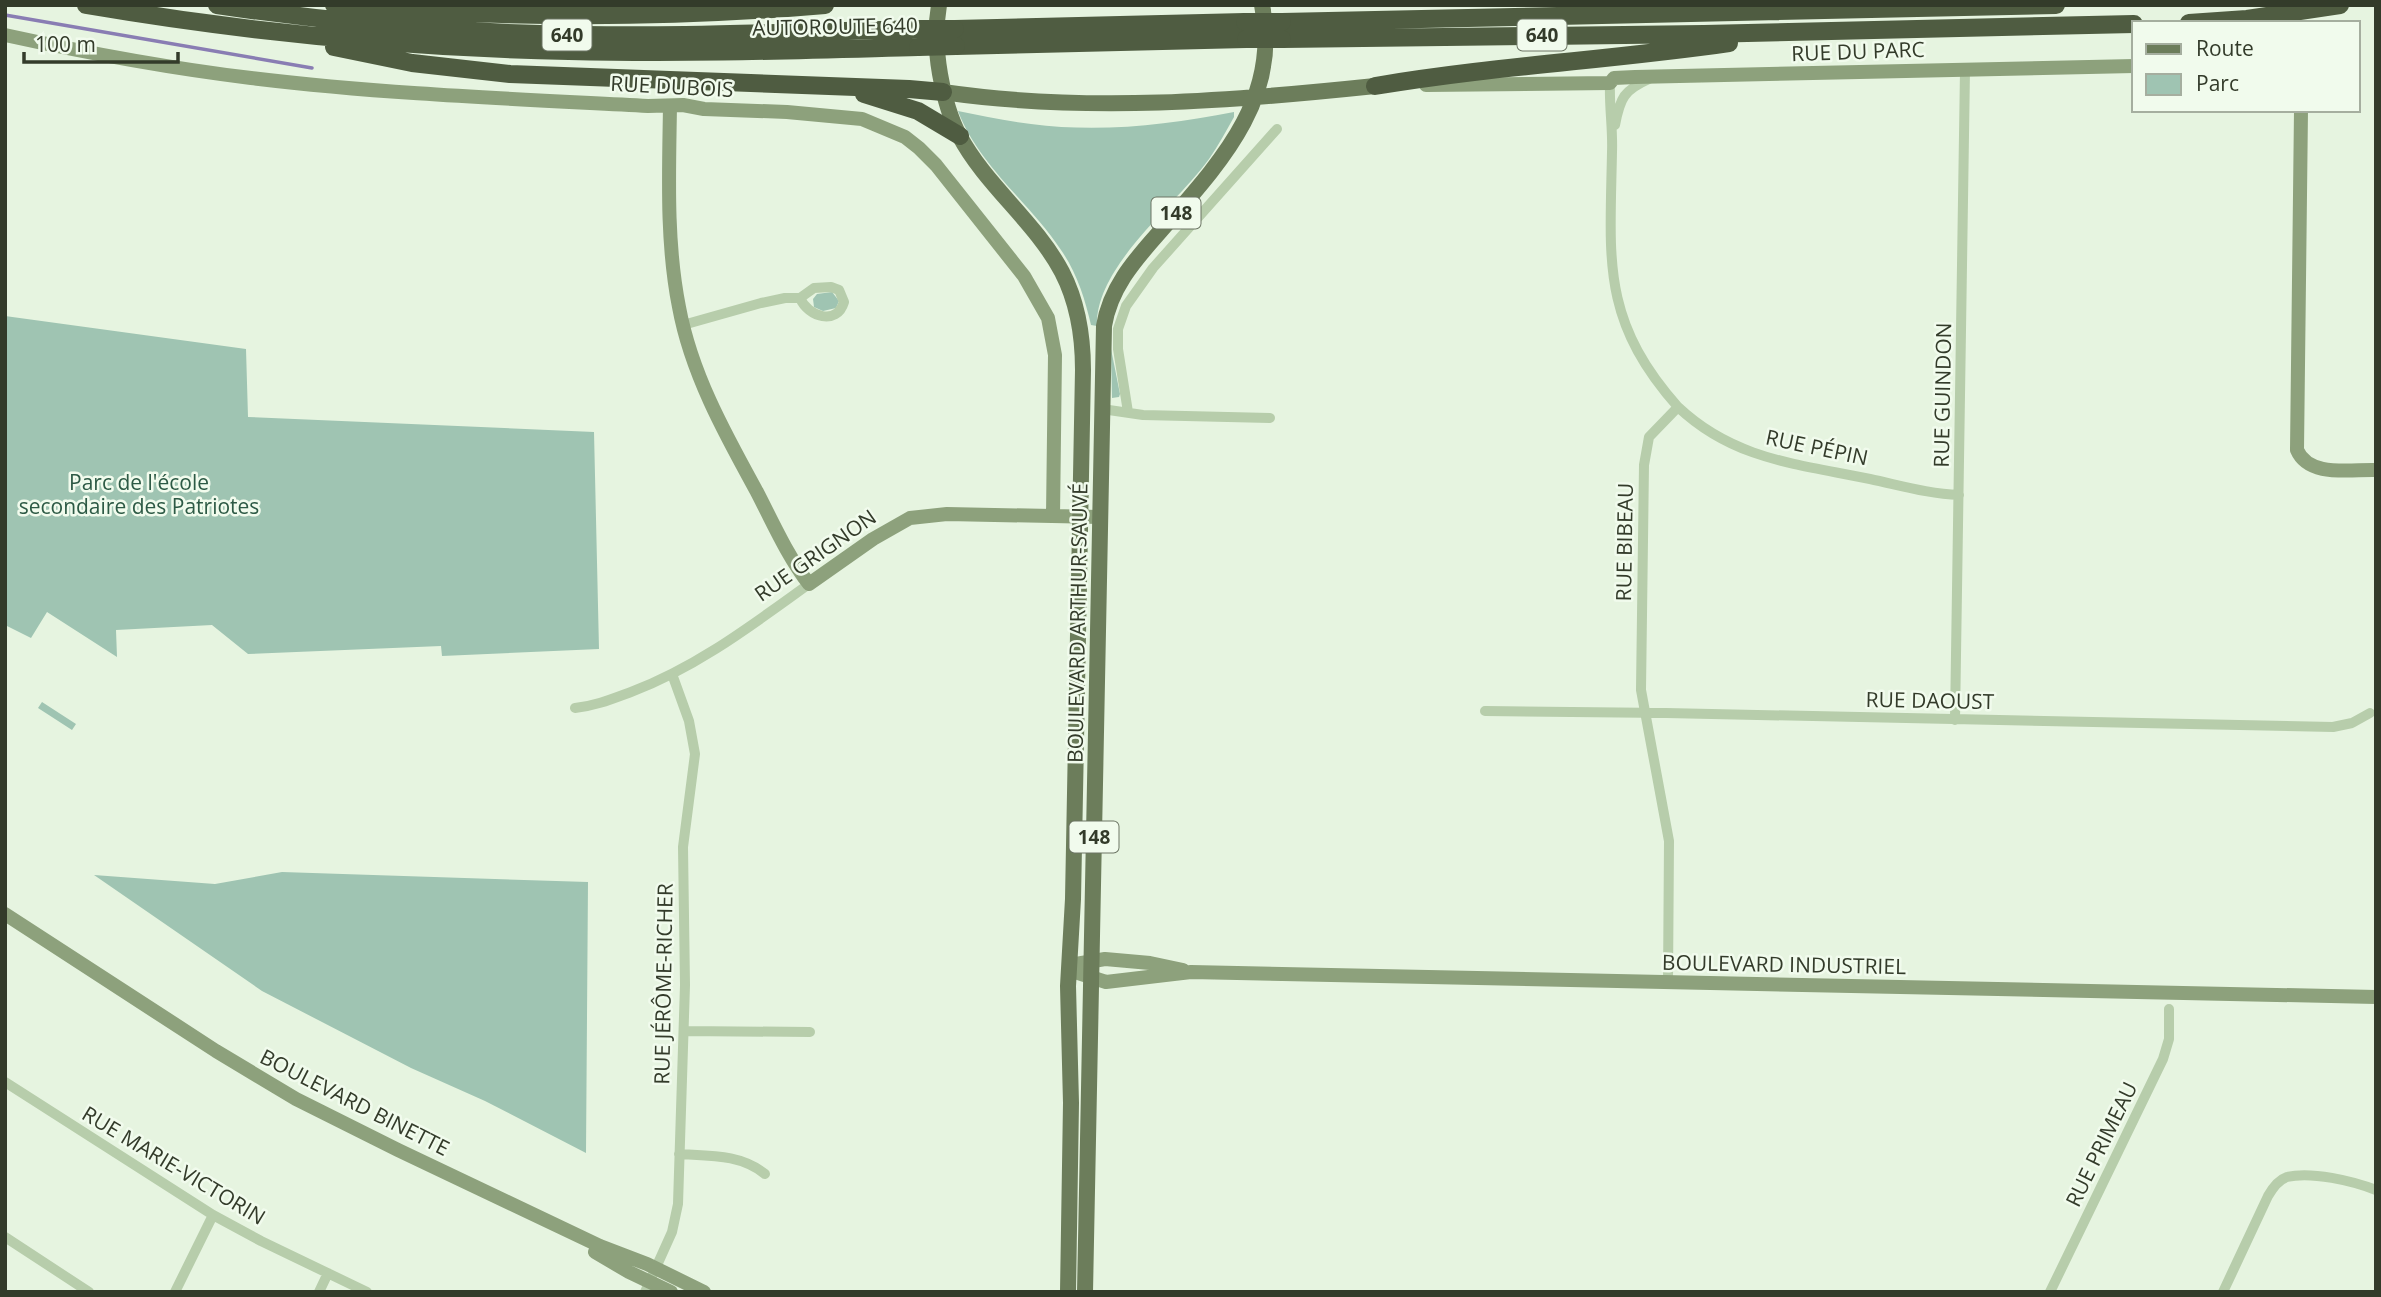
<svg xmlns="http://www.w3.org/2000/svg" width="2381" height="1297" viewBox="0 0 2381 1297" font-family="'Open Sans',sans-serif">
<rect width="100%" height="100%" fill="#e6f4e0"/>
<path fill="#9fc4b2" d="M 958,111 C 982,116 1007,121 1031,124 C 1099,133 1168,125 1234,112 L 1234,117 C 1226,131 1218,146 1209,159 C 1176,205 1095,266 1097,326 L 1091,325 C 1085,299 1077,273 1061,250 C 1029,202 979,166 958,111 Z
M 832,292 L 839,301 L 836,308 L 823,311 L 814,307 L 813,299 L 817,294 Z
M 5,316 L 246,349 L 248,417 L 594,432 L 599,649 L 442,656 L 441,646 L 248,654 L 212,625 L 116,630 L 117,657 L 47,612 L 31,638 L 5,625 Z
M 1111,349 L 1120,394 L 1119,397 L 1112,398 Z
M 42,702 L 76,724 L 72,730 L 38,708 Z
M 282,872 L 588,882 L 586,1153 L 485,1101 L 411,1068 L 262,991 L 94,875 L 215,884 Z"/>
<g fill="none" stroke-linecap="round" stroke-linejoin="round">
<path stroke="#897db3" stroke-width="3.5" d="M 5,15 L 312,68"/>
<path stroke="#b7cdab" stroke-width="10" d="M 1610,83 C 1609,106 1613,129 1612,152 C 1610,261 1601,320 1678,407 L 1649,437 L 1644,465 L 1641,690 L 1669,841 L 1668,982
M 1615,125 C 1620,98 1624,90 1649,79
M 683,325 L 761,303 L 785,298 L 800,298 L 814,288 L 831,287 L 839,290 L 844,302 C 837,326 808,317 800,298
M 1678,407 C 1734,460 1798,464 1870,479 C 1899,485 1929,494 1959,495
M 1102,409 L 1143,415 L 1270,418
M 1128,412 L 1118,349 L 1118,329 L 1126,306 L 1153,268 L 1277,129
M 575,708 C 595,706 612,699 631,692 C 697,667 752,625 809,584
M 1485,711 L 1666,713 L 2333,727 L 2352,723 L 2370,713
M 1955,720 L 1965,70
M 684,1031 L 810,1032
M 5,1082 L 213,1215 L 261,1241 L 367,1292
M 679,1154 C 710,1156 740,1154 765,1174
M 5,1237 L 89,1292
M 175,1292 L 213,1215
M 319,1292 L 328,1273
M 645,1292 L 672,1232 L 678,1204 L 685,985 L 683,847 L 695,754 L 689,721 L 672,674
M 2050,1292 L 2163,1059 L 2169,1039 L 2169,1009
M 2223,1292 L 2268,1196 C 2272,1189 2278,1180 2287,1177 C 2311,1171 2353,1181 2376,1190"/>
<path stroke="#8da17c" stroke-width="14" d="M 5,35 C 87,53 168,68 251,78 C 382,94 516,99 648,106 L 683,105 L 704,109 L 787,112 L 862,119 L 905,137 L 919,148 L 936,165 L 1024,276 L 1048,318 L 1055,355 L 1053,516
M 1426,85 L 1610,83 L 1614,78 L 1635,77 L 2134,66
M 670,106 C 669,172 666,242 679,307 C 691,373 725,434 757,492 C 773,523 788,557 809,584 L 873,539 L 910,518 L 947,514 L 1100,517
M 2301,110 L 2297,450 C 2309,478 2351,469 2376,470
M 5,914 L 216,1051 L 296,1099 L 398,1150 L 600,1246 L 647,1264 L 704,1292
M 1070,965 L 1105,959 L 1150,963 L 1183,970
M 1069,970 L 1106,982 L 1191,972 L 2376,997
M 595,1252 L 629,1272 L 671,1292"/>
<path stroke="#6c7d5b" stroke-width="16" d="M 939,5 C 935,29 936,51 940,74 C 944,96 949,116 959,135 C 986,186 1035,221 1062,272 C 1078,303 1083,335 1083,370 L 1073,899 L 1068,986 L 1071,1103 L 1068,1292
M 943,92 C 1087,113 1232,101 1375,86
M 1085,1292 L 1104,326 C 1110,289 1133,262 1157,235 C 1215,168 1282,102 1262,5"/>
<path stroke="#4f5c41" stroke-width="18" d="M 86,5 C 245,32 407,48 569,51 C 686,54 802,50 918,47
M 217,5 C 324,21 432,31 540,34 C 666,38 792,32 918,29
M 334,5 C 497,18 662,19 825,5
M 1282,22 L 2056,5
M 2189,23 L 2247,19 L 2340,5
M 955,29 L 1245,22
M 1282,39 L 1704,34 L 2134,24
M 956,46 L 1246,39
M 334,47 L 412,63 L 510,74 L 909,89 L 943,92
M 1375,86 C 1493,66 1612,60 1729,43
M 864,94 L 918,111 L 960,136"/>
<path stroke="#4f5c41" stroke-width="18" d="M 1245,22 L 1282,22
M 918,29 L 955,29
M 1246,39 L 1282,39
M 918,47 L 956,46"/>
</g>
<g text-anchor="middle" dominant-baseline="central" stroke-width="5" stroke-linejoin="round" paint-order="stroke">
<g fill="#f1fbed" stroke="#6c7564" stroke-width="2">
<rect x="542.5" y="19.5" width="49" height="31" rx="5"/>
<rect x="1517.5" y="19.5" width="49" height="31" rx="5"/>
<rect x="1151.5" y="197.5" width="49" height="31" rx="5"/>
<rect x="1069.5" y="821.5" width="49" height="31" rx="5"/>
</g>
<g font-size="19" font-weight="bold" fill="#333b2a">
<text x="567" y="35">640</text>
<text x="1542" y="35">640</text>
<text x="1176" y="213">148</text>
<text x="1094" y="837">148</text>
</g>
<g font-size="21" fill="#333b2a" stroke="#f1fbed">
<text transform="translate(835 26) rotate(-1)">AUTOROUTE 640</text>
<text transform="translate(1858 51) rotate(-2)">RUE DU PARC</text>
<text transform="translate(672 86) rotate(3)">RUE DUBOIS</text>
<text transform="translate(1942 395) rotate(-89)">RUE GUINDON</text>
<text transform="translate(1817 447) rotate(12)">RUE PÉPIN</text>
<text transform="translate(1624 542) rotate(-89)">RUE BIBEAU</text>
<text transform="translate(815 555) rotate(-35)">RUE GRIGNON</text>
<text transform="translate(1077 623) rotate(-89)">BOULEVARD ARTHUR-SAUVÉ</text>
<text transform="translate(1930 700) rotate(1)">RUE DAOUST</text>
<text transform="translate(1784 964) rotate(1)">BOULEVARD INDUSTRIEL</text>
<text transform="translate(663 984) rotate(-89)">RUE JÉRÔME-RICHER</text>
<text transform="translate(355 1102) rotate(27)">BOULEVARD BINETTE</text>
<text transform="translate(2101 1144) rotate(-64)">RUE PRIMEAU</text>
<text transform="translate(174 1165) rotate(31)">RUE MARIE-VICTORIN</text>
</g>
<g font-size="21" fill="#2d5a45" stroke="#f1fbed">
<text x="139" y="482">Parc de l'école<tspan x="139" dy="24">secondaire des Patriotes</tspan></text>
</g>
</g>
<rect width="2381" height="1297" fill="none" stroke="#333b2a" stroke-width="14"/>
<rect x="2132" y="21" width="228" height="91" fill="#f1fbed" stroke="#a5ae9f" stroke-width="2"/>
<rect x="2146" y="44" width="35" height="10" fill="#6c7d5b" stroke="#a5ae9f" stroke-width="2"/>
<text x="2196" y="56" font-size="21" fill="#333b2a">Route</text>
<rect x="2146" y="74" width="35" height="21" fill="#9fc4b2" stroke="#a5ae9f" stroke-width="2"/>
<text x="2196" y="91" font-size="21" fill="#333b2a">Parc</text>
<path d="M24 52v10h154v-10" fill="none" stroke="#333b2a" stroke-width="3.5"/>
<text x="35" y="52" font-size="21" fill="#333b2a" stroke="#f1fbed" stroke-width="5" paint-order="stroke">100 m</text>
</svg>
